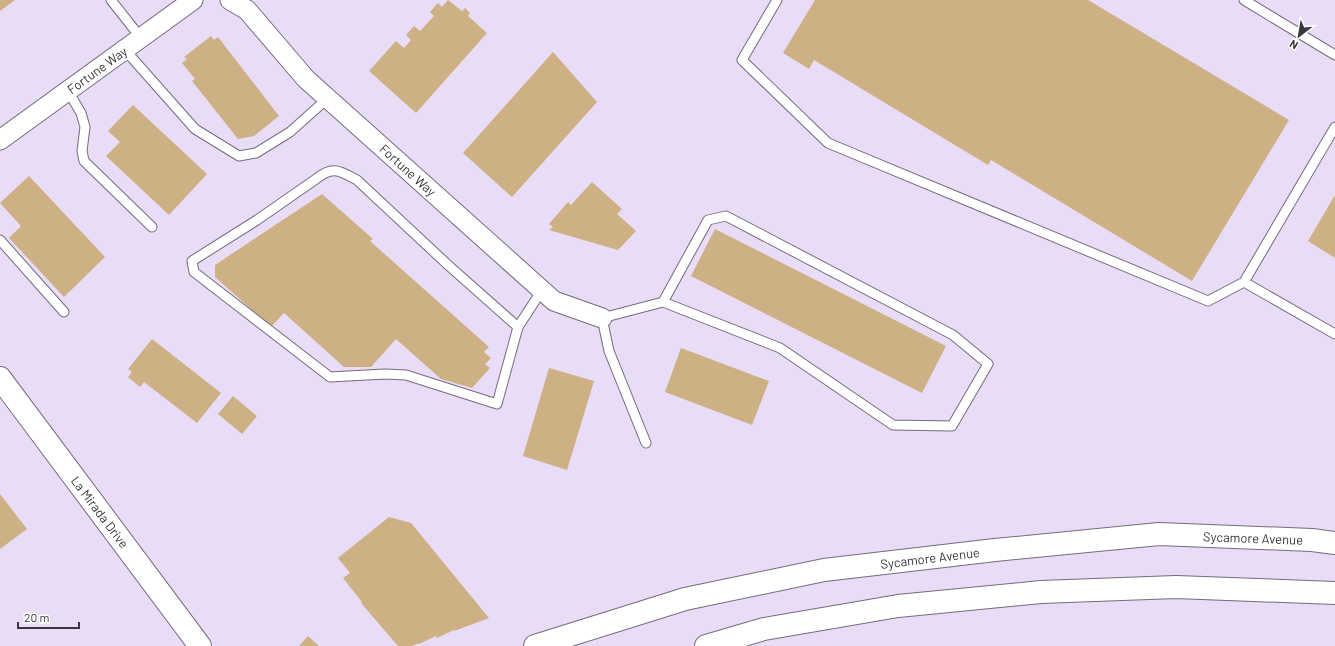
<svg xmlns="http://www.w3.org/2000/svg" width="1335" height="646" viewBox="0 0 1335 646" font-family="Barlow,sans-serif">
<rect width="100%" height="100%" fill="#f2e8fc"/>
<path fill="#e9dcf6" d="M 0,0 L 1335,0 L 1335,646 L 0,646 Z"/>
<path fill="#ceb085" d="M 0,0 L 15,0 L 0,11 Z
M 448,0 L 462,11 L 465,8 L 470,13 L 468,16 L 487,33 L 416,113 L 369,71 L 396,41 L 404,48 L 411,40 L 406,35 L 414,26 L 420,31 L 434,16 L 430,12 L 438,3 L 442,7 Z
M 815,0 L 1088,0 L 1289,120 L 1192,281 L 991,160 L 988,165 L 814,60 L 809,69 L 783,53 Z
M 211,36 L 214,40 L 218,37 L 279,116 L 254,136 L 238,139 L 192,81 L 195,79 L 182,63 L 187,59 L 184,57 Z
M 553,52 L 597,102 L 512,197 L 463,153 Z
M 133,105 L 207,174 L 169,215 L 106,156 L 120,142 L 108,131 Z
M 29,176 L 105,257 L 64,297 L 9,238 L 21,226 L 0,203 Z
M 592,182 L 622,209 L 617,214 L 636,231 L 618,250 L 549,230 L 553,227 L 549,224 L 568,202 L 571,205 Z
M 322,194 L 373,239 L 370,241 L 489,347 L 484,352 L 491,358 L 485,364 L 490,368 L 472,388 L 441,379 L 396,339 L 371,367 L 344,367 L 284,313 L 271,327 L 215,277 L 215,265 Z
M 1335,195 L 1335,258 L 1308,241 Z
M 715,229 L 946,346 L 922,393 L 691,276 Z
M 152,339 L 221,393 L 197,423 L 144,382 L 140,387 L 128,377 L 132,372 L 128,369 Z
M 681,348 L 769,381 L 752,425 L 665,392 Z
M 549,368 L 594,381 L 567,470 L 523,456 Z
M 233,396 L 257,416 L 242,434 L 218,414 Z
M 0,494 L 27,529 L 0,549 Z
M 389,517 L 411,523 L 489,618 L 454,631 L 454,630 L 437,638 L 436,636 L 419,644 L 419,643 L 412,646 L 398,646 L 361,603 L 362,602 L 343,578 L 350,573 L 338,558 Z
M 308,636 L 319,646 L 299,646 Z"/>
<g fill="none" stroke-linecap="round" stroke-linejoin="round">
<defs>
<path id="lane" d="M 111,0 L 141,38
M 777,0 L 742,60 L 828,143 L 1208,301 L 1244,282
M 1244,0 L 1335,55
M 125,50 L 195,129 L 239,156 L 256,153 L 290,132 L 328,98
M 68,91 L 81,113 L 85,127 L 82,151 L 84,161 L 152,227
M 1335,127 L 1244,282 L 1335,334
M 0,240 L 64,312
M 518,327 L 448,265 L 357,180 C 340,171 333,165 316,179 L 257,220 L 192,261 L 194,272 L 330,377 L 385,374 L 406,375 L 497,404 L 518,327 L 542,290
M 646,443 L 609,351 L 602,318 L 663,302 L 780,348 L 893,425 L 952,426 L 988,364 L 953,335 L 726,216 L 708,220 L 663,302"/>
<path id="street" d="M 230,0 L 247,10 L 306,79 L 554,301 L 602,318
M 0,140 L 193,0"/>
<path id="secondary" d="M 0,378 L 200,646
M 535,646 L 685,599 L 824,570 L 995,550 L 1159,534 L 1312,540 L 1335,543
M 706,646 L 764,629 L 898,606 L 1041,592 L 1176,587 L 1335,593"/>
</defs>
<use href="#lane" stroke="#746b7c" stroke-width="11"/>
<use href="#street" stroke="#746b7c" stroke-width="21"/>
<use href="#secondary" stroke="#746b7c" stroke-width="24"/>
<use href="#lane" stroke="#fff" stroke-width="9"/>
<use href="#street" stroke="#fff" stroke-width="19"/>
<use href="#secondary" stroke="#fff" stroke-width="22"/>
</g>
<g text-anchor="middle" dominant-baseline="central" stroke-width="4" stroke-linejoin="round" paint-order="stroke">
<g font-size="13" fill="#3a363e" stroke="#fff">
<text transform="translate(97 70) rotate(-36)">Fortune Way</text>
<text transform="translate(408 170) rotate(42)">Fortune Way</text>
<text transform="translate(100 512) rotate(53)">La Mirada Drive</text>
<text transform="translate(1253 538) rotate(2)">Sycamore Avenue</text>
<text transform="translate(930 558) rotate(-7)">Sycamore Avenue</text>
</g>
</g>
<g transform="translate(1299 36) rotate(211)" stroke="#ffffff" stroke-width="3" paint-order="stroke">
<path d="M0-3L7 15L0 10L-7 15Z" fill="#3a363e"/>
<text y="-6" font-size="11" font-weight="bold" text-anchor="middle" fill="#3a363e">N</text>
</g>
<path d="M18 622v6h61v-6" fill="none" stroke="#3a363e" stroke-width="2"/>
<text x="24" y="622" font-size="12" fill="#3a363e" stroke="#ffffff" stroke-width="3" paint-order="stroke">20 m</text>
</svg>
